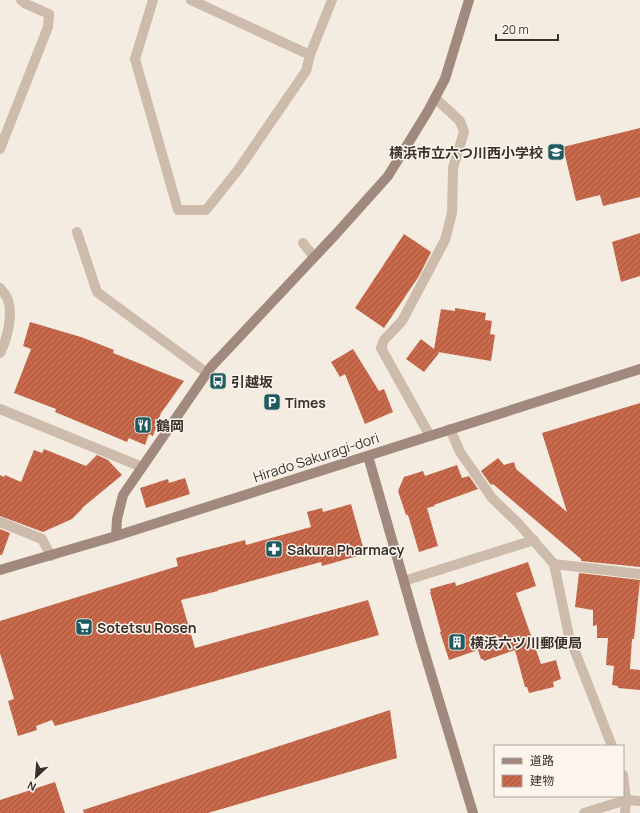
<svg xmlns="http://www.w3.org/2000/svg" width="640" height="813" viewBox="0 0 640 813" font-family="Manrope,'Noto Sans JP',sans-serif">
<defs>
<pattern id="building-hatch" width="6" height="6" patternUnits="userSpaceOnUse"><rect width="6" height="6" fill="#c8694b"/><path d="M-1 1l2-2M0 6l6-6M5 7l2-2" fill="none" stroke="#a4573f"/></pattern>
</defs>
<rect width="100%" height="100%" fill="#f4ebe1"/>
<path fill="url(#building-hatch)" d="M 640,128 L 640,197 L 603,206 L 600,195 L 576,201 L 563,147 Z
M 640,233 L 640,276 L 621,282 L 612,242 Z
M 404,234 L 431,252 L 419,276 L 384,328 L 355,308 Z
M 455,308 L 486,313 L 485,320 L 492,321 L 490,334 L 495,335 L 491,361 L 438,352 L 439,353 L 424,372 L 406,359 L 421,339 L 434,349 L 441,309 L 455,311 Z
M 30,322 L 81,337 L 114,350 L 113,353 L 184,381 L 161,413 L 153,436 L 149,434 L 145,445 L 129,438 L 127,442 L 55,412 L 56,409 L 14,393 L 31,349 L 23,346 Z
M 353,349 L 379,391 L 384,389 L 393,412 L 365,424 L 345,374 L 340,377 L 331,362 Z
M 640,403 L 640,567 L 581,561 L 581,559 L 493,484 L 491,485 L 481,471 L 498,458 L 504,465 L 514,462 L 516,469 L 567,512 L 542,433 Z
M 44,449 L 86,466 L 97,455 L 108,460 L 122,475 L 82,508 L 82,509 L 72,519 L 43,532 L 0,516 L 0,475 L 4,477 L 5,475 L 21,482 L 34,450 L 42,453 Z
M 457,465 L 462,478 L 469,476 L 478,489 L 434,505 L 435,506 L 427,508 L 438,546 L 419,552 L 408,515 L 406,515 L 398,491 L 404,477 L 423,471 L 425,476 Z
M 185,478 L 190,494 L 146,508 L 140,488 L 168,479 L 169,483 Z
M 351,504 L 365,554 L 322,566 L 321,562 L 218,590 L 218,591 L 181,600 L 195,648 L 368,600 L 379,635 L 55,726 L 52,720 L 36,726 L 37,730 L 18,736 L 8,701 L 14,699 L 0,653 L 0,621 L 178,566 L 176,558 L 245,540 L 246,545 L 311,527 L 307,512 L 322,508 L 323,512 Z
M 0,529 L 10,533 L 2,555 L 0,555 Z
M 528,562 L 536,586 L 516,593 L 541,664 L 556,660 L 561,679 L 553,682 L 554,687 L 529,693 L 527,687 L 525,687 L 515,650 L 484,661 L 483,659 L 481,659 L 478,650 L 449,660 L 440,632 L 441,632 L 430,592 L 431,592 L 430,589 L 455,582 L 456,586 Z
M 579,573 L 640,580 L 634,639 L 632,639 L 630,669 L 640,670 L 640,690 L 618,688 L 618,686 L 612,685 L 614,666 L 606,665 L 608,638 L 597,638 L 597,625 L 593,626 L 593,610 L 575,607 Z
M 390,710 L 397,758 L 208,813 L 84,813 L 83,810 Z
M 55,782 L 65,813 L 0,813 L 0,800 Z"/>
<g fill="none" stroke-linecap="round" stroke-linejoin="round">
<path stroke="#cdbbac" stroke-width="10" d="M 153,0 L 135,59 L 178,210 L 206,210 L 238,170 L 306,71 L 310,55 L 332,0
M 191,0 L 310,55
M 0,149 L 48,27 L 49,14 L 26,4 L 21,0
M 77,232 L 97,292 L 207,373
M 303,243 L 314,257
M 0,288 C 2,291 6,295 7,298 C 14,313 7,340 0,353
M 0,409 L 142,467
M 450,429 L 460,452 L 492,498 L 519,524 L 554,564 L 569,636 L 612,746
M 430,436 L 381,348 L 384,340 L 402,321 L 445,240 L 452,213 L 453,168 L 464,132 L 460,121 L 435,98
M 0,522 L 42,539 L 51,556
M 554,564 L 640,574
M 404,581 L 534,540
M 623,775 L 626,800 L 625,813
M 584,813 L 626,800 L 640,801"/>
<path stroke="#a18a7d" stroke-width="10" d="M 368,456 L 421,641 L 473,813
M 116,536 L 117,519 L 123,495 L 211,367 L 336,234 L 388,176 L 428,111 L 445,79 L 469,0
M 0,570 L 116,536 L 640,369"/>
</g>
<defs>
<symbol id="school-square" viewBox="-11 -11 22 22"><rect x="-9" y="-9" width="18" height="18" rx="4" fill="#1f5a5e" stroke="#fbf5ee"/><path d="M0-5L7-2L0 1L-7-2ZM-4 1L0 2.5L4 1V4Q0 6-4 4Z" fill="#fff"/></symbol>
<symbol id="bus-square" viewBox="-11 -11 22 22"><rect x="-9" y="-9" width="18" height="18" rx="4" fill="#1f5a5e" stroke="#fbf5ee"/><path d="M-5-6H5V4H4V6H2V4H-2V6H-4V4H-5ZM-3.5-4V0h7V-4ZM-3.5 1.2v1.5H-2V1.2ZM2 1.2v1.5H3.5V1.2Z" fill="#fff"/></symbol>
<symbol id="parking-square" viewBox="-11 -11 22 22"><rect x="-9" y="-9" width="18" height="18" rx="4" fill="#1f5a5e" stroke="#fbf5ee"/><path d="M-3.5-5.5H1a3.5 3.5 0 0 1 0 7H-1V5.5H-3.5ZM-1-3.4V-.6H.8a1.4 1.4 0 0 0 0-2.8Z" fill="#fff"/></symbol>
<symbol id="restaurant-square" viewBox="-11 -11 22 22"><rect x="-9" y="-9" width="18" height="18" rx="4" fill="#1f5a5e" stroke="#fbf5ee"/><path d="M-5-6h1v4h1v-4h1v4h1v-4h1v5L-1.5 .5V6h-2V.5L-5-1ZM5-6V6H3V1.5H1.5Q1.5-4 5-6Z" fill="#fff"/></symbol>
<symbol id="pharmacy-square" viewBox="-11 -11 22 22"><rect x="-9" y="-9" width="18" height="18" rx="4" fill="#1f5a5e" stroke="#fbf5ee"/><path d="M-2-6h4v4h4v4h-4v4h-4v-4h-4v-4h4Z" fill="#fff"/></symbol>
<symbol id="supermarket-square" viewBox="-11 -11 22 22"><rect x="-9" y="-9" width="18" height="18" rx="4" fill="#1f5a5e" stroke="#fbf5ee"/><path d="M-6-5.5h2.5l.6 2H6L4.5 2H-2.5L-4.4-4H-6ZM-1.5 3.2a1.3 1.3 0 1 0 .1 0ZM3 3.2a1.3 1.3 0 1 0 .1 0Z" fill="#fff"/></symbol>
<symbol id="building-square" viewBox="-11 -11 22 22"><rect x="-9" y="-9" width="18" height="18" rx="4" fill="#1f5a5e" stroke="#fbf5ee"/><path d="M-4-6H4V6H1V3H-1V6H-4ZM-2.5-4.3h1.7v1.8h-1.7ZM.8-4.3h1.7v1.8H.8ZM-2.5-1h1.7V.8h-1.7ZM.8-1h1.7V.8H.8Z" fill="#fff"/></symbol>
</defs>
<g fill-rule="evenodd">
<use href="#school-square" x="546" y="142" width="20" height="20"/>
<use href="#bus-square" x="208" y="371" width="20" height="20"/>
<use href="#parking-square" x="262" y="392" width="20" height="20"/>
<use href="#restaurant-square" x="133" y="415" width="20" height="20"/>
<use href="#pharmacy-square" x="264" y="539" width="20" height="20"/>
<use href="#supermarket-square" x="74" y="617" width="20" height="20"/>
<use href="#building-square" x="447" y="632" width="20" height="20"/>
</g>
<g text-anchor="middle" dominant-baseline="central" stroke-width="3" stroke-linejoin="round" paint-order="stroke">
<g font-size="14" font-weight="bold" fill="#3b302b" stroke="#fbf5ee" text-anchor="start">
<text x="543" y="152" text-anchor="end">横浜市立六つ川西小学校</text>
<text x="231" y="381">引越坂</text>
<text x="285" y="402">Times</text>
<text x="156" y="425">鶴岡</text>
<text x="287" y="549">Sakura Pharmacy</text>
<text x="97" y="627">Sotetsu Rosen</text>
<text x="470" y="642">横浜六ツ川郵便局</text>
</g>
<g font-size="14" fill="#3b302b" stroke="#fbf5ee">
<text transform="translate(316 457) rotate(-18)">Hirado Sakuragi-dori</text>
</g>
</g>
<rect x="494" y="745" width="130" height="52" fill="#fbf5ee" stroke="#aea6a0"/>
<rect x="502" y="758" width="20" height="6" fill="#a18a7d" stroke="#aea6a0"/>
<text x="530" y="765" font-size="12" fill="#3b302b">道路</text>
<rect x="502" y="775" width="20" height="12" fill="url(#building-hatch)" stroke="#aea6a0"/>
<text x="530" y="785" font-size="12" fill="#3b302b">建物</text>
<g transform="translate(36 777) rotate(206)" stroke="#fbf5ee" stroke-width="3" paint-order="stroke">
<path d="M0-3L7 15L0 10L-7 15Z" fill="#3b302b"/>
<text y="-6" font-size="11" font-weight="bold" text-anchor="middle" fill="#3b302b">N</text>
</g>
<path d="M496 34v6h62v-6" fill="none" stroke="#3b302b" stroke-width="2"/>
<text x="502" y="34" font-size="12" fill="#3b302b" stroke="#fbf5ee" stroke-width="3" paint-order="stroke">20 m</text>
</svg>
